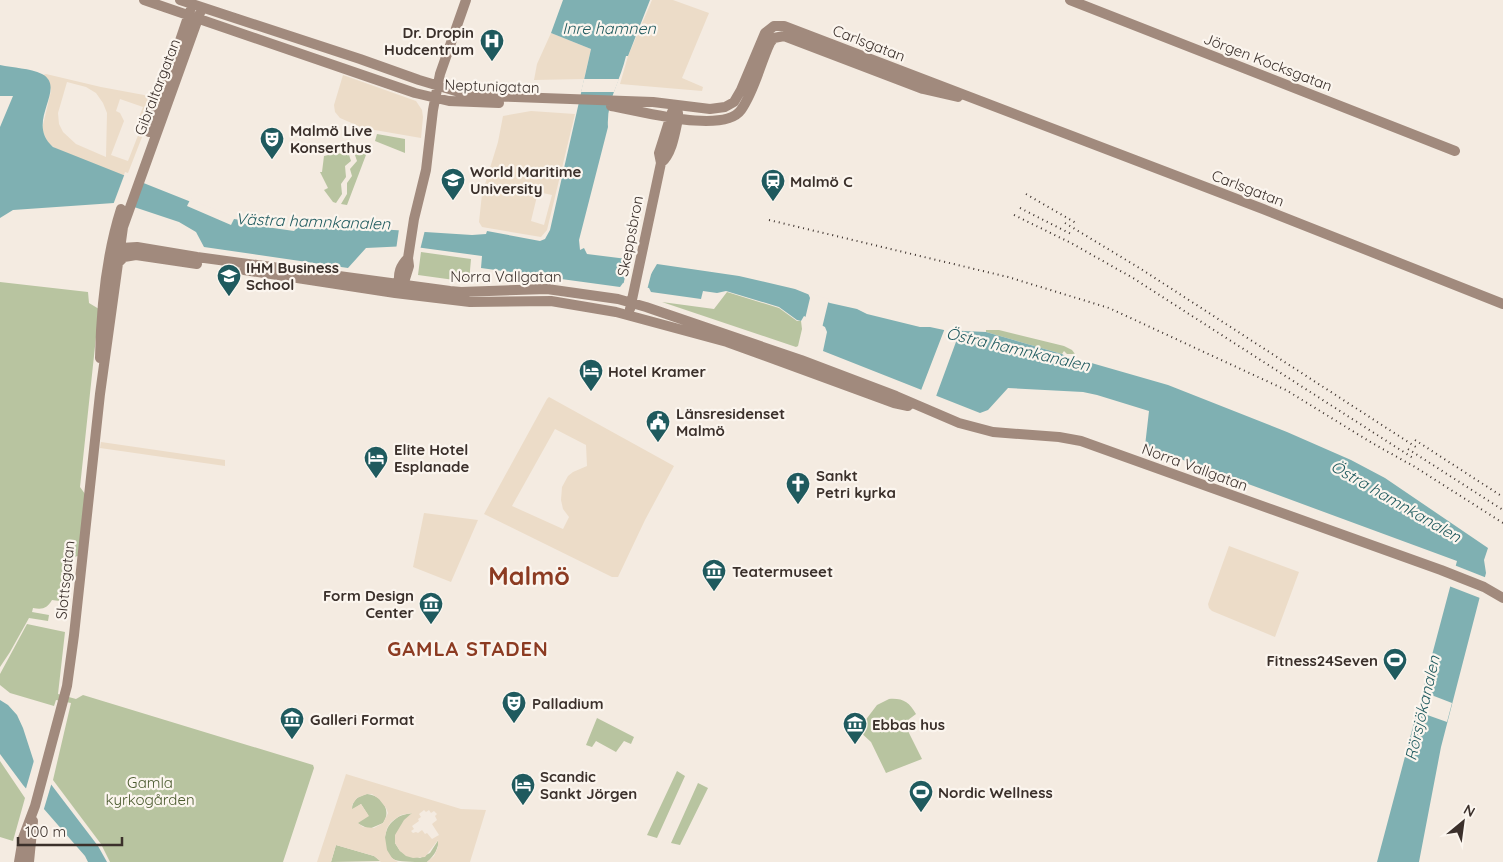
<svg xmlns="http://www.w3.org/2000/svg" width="1503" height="862" viewBox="0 0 1503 862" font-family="Quicksand,sans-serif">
<rect width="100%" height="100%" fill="#f4ebe1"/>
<path fill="#b8c4a0" d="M 377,134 L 405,139 L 405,153 L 375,141 Z
M 369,147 L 347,205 L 341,204 L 347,194 L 347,183 L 352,176 L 350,169 L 357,161 L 355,155 Z
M 337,153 L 349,155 L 351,161 L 345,166 L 346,177 L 341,184 L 342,194 L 336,203 L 333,202 L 324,190 L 328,188 L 320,172 L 322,172 L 324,156 Z
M 421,252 L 471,259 L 469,282 L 418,275 Z
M 0,282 L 88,292 L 89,303 L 99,309 L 80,487 L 85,494 L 79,556 L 72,557 L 67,602 L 52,600 C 47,608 43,610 33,608 L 32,612 L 49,615 L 48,621 L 29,618 L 10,652 L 0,667 Z
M 727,292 L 779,308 L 797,321 L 801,321 L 802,329 L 798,346 L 796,347 L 662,302 L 714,309 Z
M 986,330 L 999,330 L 1064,346 L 1072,350 L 1075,354 L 1067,354 L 1064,351 L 1062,354 L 986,332 Z
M 27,624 L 65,632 L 58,694 L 76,699 L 83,695 L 313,765 L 314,768 L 283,862 L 110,862 L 101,844 L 53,780 L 71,703 L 56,700 L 54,706 L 10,693 L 0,685 L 0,674 Z
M 889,699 C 903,698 909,702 916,714 L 908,720 L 906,727 L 922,759 L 886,773 L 871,742 L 858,730 L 877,705 Z
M 597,718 L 634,737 L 631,744 L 624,741 L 616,752 L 596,741 L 592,747 L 586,745 Z
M 0,761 L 25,798 L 13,841 L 0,837 Z
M 677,771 L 685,776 L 657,838 L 647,835 Z
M 698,783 L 708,788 L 680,845 L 671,843 Z
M 367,794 C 382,795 392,811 383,823 L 369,829 L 357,823 L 368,815 L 361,804 L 352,810 C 352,800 358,796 367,794 Z
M 414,813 L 395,843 L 400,851 L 420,858 L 430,853 L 439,839 C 438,849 435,855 427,862 C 418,862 403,862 395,860 C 382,854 382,831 392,822 C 399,815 405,814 414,813 Z
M 336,845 L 374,856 L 381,861 L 331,862 Z"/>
<path fill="#ecdcc8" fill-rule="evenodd" d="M 652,0 L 673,0 L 709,13 L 682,78 L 703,87 L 702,91 L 620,84 L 628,56 Z
M 551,33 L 591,49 L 584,79 L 534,80 L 537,64 Z
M 46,74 L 101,87 L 144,95 L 156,101 L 128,173 L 125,172 L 124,176 L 59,151 L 48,143 L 42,129 L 51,91 L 48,79 L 43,75 ZM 67,82 L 86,87 L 96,93 L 103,103 L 107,113 L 106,157 L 76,144 L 63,132 L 59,124 L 58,113 ZM 120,99 L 143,107 L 139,117 L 144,120 L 128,161 L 111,155 L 124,121 L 120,113 L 116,111 Z
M 343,75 L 416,101 L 422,110 L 423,117 L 421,138 L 363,128 L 340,118 L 335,112 L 334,105 Z
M 531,111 L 575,114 L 547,230 L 541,237 L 482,227 L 479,222 L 482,194 L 498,142 L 503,116 ZM 538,192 L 552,195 L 544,225 L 531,221 Z
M 549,397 L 674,466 L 645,520 L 618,577 L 612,577 L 484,514 L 547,399 ZM 555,429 L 586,445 L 587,466 L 573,472 L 568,476 L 562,487 L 561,500 L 563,509 L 569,517 L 563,529 L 512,506 Z
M 101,442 L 225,460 L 225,466 L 100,448 Z
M 424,513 L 478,520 L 451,582 L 413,567 Z
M 1229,546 L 1299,572 L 1275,637 L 1212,611 L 1209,608 L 1208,604 Z
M 346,774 L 461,809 L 486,810 L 470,862 L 427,862 L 434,856 L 438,847 L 438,840 L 425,857 L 413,858 L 406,856 L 400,851 L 395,843 L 395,835 L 404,820 L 412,813 L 401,815 L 391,822 L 387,828 L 385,837 L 387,850 L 392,858 L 398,862 L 381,862 L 374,856 L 336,845 L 331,862 L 317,862 ZM 367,794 L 372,794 L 379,799 L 386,808 L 388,813 L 383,823 L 374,828 L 363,827 L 358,823 L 369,816 L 361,804 L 352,809 L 352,805 L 357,798 ZM 424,810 L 426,812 L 429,810 L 431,813 L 434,811 L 437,814 L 435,816 L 437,820 L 432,824 L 439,835 L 432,839 L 427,833 L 425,834 L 422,830 L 418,833 L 416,832 L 413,833 L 411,831 L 414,829 L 412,826 L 419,821 L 418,819 L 421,817 L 419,814 Z"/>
<path fill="#7fb0b2" d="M 563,0 L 650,0 L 628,56 L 626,56 C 621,79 606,102 608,127 L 579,240 L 580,250 L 584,248 L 587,254 L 627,259 L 627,267 L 651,274 L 657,264 L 739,276 L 795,289 L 830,303 L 857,309 L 867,314 L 920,327 L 930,327 L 944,330 L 986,332 L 1062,354 C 1068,358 1081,363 1088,362 L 1168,385 L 1287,432 L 1351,460 L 1385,478 L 1488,548 L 1484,560 L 1486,573 L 1441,747 L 1419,862 L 1377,862 L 1457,561 L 1145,446 L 1149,411 L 1097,395 L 1083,392 L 1008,388 L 988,410 L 980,413 L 823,351 L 827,332 L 825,327 L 804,316 L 801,321 L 797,320 L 779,307 L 726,291 L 717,293 L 703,291 L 701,299 L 651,292 L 649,288 L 623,283 L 620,287 L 481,268 L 482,256 L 408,246 L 366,248 L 348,268 L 204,247 L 196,232 L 179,222 L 134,207 L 114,203 L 13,210 L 0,218 L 0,127 L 13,96 L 0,96 L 0,65 C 13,68 30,68 42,74 C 68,88 24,122 53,147 L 234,219 L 294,227 C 301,226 304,228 310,229 C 323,230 330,225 343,230 L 347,227 L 472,235 L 486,234 L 487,231 L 540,241 L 545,239 L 550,230 L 591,49 L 551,33 Z
M 0,700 L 8,705 L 17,715 L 23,728 L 34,762 L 98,846 L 107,862 L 88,862 L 85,856 L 23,785 L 0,754 Z"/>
<path fill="#f4ebe1" d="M 584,79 L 619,79 L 614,92 L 581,92 Z
M 125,173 L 143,180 L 133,209 L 113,205 Z
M 191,198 L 193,201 L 235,217 L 231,225 L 187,206 Z
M 245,218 L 297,224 L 298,227 L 294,231 L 245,224 Z
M 399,229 L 425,230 L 420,250 L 408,248 L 396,250 Z
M 629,259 L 629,265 L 651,271 L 653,267 L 647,290 L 623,286 Z
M 808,293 L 829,299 L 822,328 L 805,319 L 810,298 Z
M 945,328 L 960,331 L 935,399 L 920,393 Z
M 1454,565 L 1487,578 L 1480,598 L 1449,586 Z
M 1421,691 L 1452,703 L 1447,722 L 1416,711 Z
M 35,757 L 36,761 L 52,782 L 43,812 L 25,792 Z"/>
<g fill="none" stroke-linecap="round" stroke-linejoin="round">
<path stroke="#a18a7d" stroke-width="10" d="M 144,0 L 415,93 L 449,101 L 499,103
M 180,0 L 360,59 L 419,80 L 459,92 L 489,96 L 653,102 L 710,109 L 725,107 L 734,102 L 741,90 L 765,33 L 774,26 L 784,26 L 1263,209 L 1503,304
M 1070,0 L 1455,151
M 611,106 C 638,110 723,135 741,110 C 755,90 760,64 770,43 L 774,38 L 784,36 L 923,89 L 958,97
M 149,132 L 190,11
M 661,163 C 672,154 675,133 678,119 L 678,113
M 109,261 L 115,251 L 121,248 L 137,247 L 197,257 L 450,291 L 461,292 L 547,289 L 618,299 L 646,307 L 801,360 L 896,396 L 959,423 L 993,432 L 1059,437 L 1081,441 L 1441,570 L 1484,587 L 1503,598
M 117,264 L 124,257 L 136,255 L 197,264
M 244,270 L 395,293 L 470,302 L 551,301 L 616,312 L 727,342 L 894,403 L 908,406
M 399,284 C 398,273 400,266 408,258
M 398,288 L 405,279 L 409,266 L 408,258 L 414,219 L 426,170 L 433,110 L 440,74 L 466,0
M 630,309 L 661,163 L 659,153 L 672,112
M 100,358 C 101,309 106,256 121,209
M 19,862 L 23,838 L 35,806 L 67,686 L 74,635 L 100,394 L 123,227 L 200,13
M 29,862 L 33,821"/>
<path stroke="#3b302b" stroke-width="2" stroke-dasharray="1 4" stroke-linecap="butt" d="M 1026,194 L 1076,223
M 1020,208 L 1071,234
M 1014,215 L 1071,243 L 1133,278 L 1413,458
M 769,220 L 1008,277 L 1109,308 L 1286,390 L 1372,443 L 1415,467 L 1503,523
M 1065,223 L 1141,269 L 1419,449
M 1415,440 L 1503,497
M 1408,449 L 1503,510"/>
</g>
<defs>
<symbol id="hospital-pin" viewBox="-11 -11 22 30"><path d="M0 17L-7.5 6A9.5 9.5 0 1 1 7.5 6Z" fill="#1f5a5e" stroke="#fbf5ee"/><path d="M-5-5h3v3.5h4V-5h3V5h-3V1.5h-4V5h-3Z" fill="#fff"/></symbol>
<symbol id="theatre-pin" viewBox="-11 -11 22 30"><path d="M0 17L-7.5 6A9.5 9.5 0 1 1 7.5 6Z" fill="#1f5a5e" stroke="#fbf5ee"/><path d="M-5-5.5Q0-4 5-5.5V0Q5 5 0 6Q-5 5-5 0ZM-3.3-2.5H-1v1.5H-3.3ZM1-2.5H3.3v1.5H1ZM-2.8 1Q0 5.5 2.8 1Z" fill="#fff"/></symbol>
<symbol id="university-pin" viewBox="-11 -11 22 30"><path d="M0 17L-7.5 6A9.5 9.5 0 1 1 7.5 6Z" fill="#1f5a5e" stroke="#fbf5ee"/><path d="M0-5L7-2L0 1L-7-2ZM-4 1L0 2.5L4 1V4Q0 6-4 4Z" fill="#fff"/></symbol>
<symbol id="station-pin" viewBox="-11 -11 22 30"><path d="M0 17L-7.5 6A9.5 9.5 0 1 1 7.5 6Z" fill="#1f5a5e" stroke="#fbf5ee"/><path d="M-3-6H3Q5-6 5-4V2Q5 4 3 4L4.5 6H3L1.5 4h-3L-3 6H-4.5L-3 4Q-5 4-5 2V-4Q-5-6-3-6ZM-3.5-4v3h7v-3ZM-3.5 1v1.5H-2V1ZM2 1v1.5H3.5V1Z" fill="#fff"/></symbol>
<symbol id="hotel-pin" viewBox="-11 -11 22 30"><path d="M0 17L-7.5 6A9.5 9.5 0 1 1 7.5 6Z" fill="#1f5a5e" stroke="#fbf5ee"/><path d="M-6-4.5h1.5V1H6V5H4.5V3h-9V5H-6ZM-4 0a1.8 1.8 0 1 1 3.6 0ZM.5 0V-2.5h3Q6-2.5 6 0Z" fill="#fff"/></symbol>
<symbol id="civic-pin" viewBox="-11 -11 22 30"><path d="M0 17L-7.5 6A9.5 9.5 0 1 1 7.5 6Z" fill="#1f5a5e" stroke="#fbf5ee"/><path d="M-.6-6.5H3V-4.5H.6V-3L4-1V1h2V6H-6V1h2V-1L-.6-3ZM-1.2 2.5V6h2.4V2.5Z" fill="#fff"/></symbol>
<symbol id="church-pin" viewBox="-11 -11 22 30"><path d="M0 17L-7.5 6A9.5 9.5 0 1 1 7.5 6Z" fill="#1f5a5e" stroke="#fbf5ee"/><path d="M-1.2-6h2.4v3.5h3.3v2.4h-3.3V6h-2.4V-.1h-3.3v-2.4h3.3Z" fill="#fff"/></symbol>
<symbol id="museum-pin" viewBox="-11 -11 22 30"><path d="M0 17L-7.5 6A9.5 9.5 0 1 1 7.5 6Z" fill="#1f5a5e" stroke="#fbf5ee"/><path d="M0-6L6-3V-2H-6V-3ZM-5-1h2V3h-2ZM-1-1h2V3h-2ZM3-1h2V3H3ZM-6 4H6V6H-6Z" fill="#fff"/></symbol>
<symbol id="stadium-pin" viewBox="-11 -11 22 30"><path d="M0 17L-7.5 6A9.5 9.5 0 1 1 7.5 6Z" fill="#1f5a5e" stroke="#fbf5ee"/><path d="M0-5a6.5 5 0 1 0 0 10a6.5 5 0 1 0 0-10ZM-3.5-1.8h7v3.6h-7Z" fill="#fff"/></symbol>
</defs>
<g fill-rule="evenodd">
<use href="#hospital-pin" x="478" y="27" width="28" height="38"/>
<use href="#theatre-pin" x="258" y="125" width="28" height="38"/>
<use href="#university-pin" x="439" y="166" width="28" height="38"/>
<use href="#station-pin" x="759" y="167" width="28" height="38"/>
<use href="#university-pin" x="215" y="262" width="28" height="38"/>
<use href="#hotel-pin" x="577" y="357" width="28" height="38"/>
<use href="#civic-pin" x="644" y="408" width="28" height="38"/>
<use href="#hotel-pin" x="362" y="444" width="28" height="38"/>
<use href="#church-pin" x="784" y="470" width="28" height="38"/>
<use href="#museum-pin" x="700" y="557" width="28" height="38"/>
<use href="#museum-pin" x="417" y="590" width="28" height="38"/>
<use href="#stadium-pin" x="1381" y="646" width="28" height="38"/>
<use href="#theatre-pin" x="500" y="689" width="28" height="38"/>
<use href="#museum-pin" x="278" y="705" width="28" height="38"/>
<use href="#museum-pin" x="841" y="710" width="28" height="38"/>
<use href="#hotel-pin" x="509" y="771" width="28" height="38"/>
<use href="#stadium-pin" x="907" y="778" width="28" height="38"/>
</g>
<g text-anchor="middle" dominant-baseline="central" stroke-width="4.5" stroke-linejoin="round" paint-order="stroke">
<g font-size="15" font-weight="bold" fill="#3b302b" stroke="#fbf5ee" text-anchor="start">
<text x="474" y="32" text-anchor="end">Dr. Dropin<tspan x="474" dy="17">Hudcentrum</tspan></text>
<text x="290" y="130">Malmö Live<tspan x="290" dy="17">Konserthus</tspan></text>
<text x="470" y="171">World Maritime<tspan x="470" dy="17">University</tspan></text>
<text x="790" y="181">Malmö C</text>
<text x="246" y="267">IHM Business<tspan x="246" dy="17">School</tspan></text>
<text x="608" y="371">Hotel Kramer</text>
<text x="676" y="413">Länsresidenset<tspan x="676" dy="17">Malmö</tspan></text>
<text x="394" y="449">Elite Hotel<tspan x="394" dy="17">Esplanade</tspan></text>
<text x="816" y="475">Sankt<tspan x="816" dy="17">Petri kyrka</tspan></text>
<text x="732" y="571">Teatermuseet</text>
<text x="414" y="595" text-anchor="end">Form Design<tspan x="414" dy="17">Center</tspan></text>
<text x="1378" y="660" text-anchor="end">Fitness24Seven</text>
<text x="532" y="703">Palladium</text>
<text x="310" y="719">Galleri Format</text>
<text x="872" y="724">Ebbas hus</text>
<text x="540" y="776">Scandic<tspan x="540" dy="17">Sankt Jörgen</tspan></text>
<text x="938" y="792">Nordic Wellness</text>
</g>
<g font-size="15" fill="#3b302b" stroke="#fbf5ee">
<text transform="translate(869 43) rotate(21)">Carlsgatan</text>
<text transform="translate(1268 62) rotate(21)">Jörgen Kocksgatan</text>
<text transform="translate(492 86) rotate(2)">Neptunigatan</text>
<text transform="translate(157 87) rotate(-69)">Gibraltargatan</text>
<text transform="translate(1248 188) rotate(21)">Carlsgatan</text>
<text transform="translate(630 236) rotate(-79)">Skeppsbron</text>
<text x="506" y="276">Norra Vallgatan</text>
<text transform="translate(1195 467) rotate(20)">Norra Vallgatan</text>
<text transform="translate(65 580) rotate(-84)">Slottsgatan</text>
</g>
<g font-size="15" fill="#4a5a2e" stroke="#fbf5ee">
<text x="150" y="782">Gamla<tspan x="150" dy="17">kyrkogården</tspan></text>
</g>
<g font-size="16" font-style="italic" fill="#1f5a5e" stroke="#fbf5ee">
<text x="609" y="28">Inre hamnen</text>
<text transform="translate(313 221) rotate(2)">Västra hamnkanalen</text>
<text transform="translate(1018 349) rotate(13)">Östra hamnkanalen</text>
<text transform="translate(1396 501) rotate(30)">Östra hamnkanalen</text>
<text transform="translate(1422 708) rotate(-77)">Rörsjökanalen</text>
</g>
<g font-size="20" font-weight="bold" letter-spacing="1" fill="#8c3b22" stroke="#fbf5ee">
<text x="468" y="648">GAMLA STADEN</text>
</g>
<g font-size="25" font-weight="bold" fill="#8c3b22" stroke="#fbf5ee">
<text x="529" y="575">Malmö</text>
</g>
</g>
<g transform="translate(1463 822) rotate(29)" stroke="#fbf5ee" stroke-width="4" paint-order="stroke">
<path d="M0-4L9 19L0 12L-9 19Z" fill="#3b302b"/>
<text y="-8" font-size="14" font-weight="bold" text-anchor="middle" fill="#3b302b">N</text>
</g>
<path d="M18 837v8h104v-8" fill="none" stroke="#3b302b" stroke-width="2.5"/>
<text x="25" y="837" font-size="15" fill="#3b302b" stroke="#fbf5ee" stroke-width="4" paint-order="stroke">100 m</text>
</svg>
